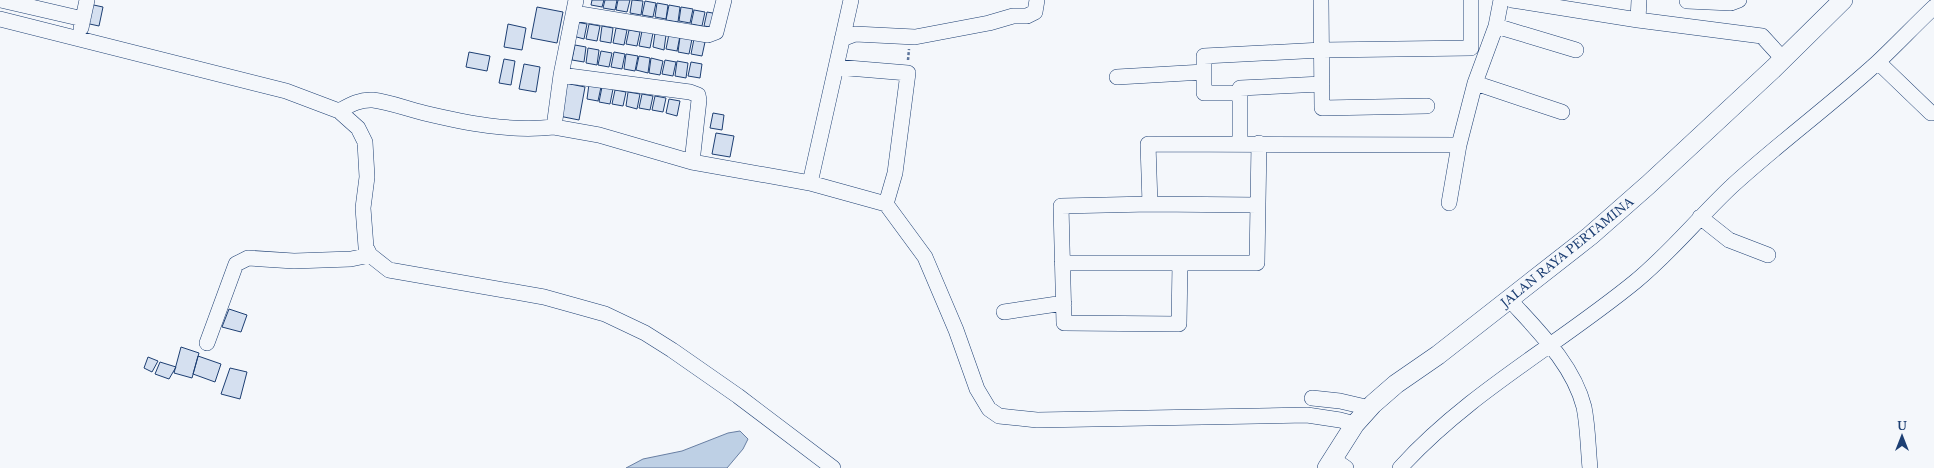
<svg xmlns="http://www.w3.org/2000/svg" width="1934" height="468" viewBox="0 0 1934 468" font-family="'Libre Baskerville',serif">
<rect width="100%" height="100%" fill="#f4f7fb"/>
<path fill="#bed0e5" stroke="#687fa3" d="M 740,431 L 748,439 L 743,449 L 727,468 L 626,468 L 643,459 L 682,451 L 728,433 Z"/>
<path fill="#d5e0f0" stroke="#1d3f73" d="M 592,0 L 604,0 L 602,7 L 591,5 Z
M 605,0 L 617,0 L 615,10 L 603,8 Z
M 618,0 L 630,0 L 627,12 L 616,10 Z
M 632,0 L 643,1 L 641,15 L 630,13 Z
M 645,1 L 656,3 L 653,17 L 642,15 Z
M 657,3 L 668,5 L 666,19 L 655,17 Z
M 89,4 L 103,7 L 99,26 L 85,23 Z
M 669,5 L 680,7 L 678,22 L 666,20 Z
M 537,7 L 563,12 L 557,43 L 531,38 Z
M 681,7 L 693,9 L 690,23 L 679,21 Z
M 694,10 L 705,12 L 702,26 L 691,24 Z
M 707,12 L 718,14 L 716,28 L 704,26 Z
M 576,22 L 587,24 L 584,39 L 573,36 Z
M 508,24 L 526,28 L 522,50 L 504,47 Z
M 589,24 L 600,26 L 597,41 L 586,39 Z
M 602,26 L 613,28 L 611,43 L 600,41 Z
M 616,28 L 627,30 L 624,45 L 613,43 Z
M 629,30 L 640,32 L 637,46 L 626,44 Z
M 642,31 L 653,33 L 650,48 L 639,46 Z
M 655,33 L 666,35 L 664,50 L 653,47 Z
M 669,34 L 680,36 L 677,51 L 666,49 Z
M 680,37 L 692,39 L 689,54 L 678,52 Z
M 694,39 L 705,42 L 702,56 L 691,54 Z
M 575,45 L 586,47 L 584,62 L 572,60 Z
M 588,48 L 599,50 L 597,65 L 586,63 Z
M 601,51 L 612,53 L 609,67 L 598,65 Z
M 469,52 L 490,56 L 487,71 L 466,67 Z
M 614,52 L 625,54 L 622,69 L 611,67 Z
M 626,54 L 638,56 L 635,71 L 624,69 Z
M 639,56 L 650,58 L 648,73 L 636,70 Z
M 651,58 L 663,61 L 660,75 L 649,73 Z
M 504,59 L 515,61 L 511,85 L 499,83 Z
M 665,60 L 676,62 L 673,76 L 662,74 Z
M 677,61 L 688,63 L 686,78 L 675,76 Z
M 691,62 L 702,64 L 700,78 L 688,76 Z
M 524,64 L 540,67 L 536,92 L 519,89 Z
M 565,83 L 585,87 L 579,120 L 559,116 Z
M 589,84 L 601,87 L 598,101 L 587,99 Z
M 602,87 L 613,89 L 610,104 L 599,102 Z
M 615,90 L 626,92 L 623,106 L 612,104 Z
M 628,92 L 640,94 L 637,109 L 626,106 Z
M 642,94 L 653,96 L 650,110 L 639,108 Z
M 655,96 L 666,98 L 663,112 L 652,110 Z
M 669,99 L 680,101 L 677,116 L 666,113 Z
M 713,113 L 724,115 L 722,130 L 710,128 Z
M 716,133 L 734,136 L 730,157 L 712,154 Z
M 229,309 L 247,315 L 241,332 L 222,327 Z
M 181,347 L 199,353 L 192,378 L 174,373 Z
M 198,356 L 221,364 L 215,382 L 193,374 Z
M 148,357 L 158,361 L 152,372 L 144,368 Z
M 160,362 L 176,367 L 169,379 L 155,374 Z
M 230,368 L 247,372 L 240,399 L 221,394 Z"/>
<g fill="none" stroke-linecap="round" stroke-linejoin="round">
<defs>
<path id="minor" d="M 1,0 L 83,19
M 1321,0 L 1322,108 L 1427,106
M 1512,0 L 1638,20
M 1639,0 L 1638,20 L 1762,36 L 1783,59
M 1687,0 L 1687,1 L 1731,3 L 1739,0
M 574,13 L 708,35 L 716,32 L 724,0
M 0,19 L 286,91 L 339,111 L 358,128 L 365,142 L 367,177 L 363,208 L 366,247 L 370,255 L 389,270 L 544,297 L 605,314 L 645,333 L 672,350 L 738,396 L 833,468
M 1496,26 L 1576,50
M 81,28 L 87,0
M 842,39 L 855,34 L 915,37 L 989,23 L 1013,16 L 1027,16 L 1035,12 L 1037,0
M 1878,62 L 1931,113
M 1117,77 L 1204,72
M 1475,83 L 1562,112
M 1231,93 L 1204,93 L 1204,56 L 1322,50 L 1471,48 L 1471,0
M 339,111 C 350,105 360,99 373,100 C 390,102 407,109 424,113 C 466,123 510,132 554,127 L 561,75 L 576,0
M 554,127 L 599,135 L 692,162 L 699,100 L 698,95 L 690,92 L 561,75
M 1240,144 L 1240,88 L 1322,84
M 692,162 L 810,183 L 886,204 L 895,173 L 908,73 L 836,67
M 810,183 L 851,0
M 1449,203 L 1459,145 L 1475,83 L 1496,26 L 1501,0
M 886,204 L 925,257 L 956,330 L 977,389 L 989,409 L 999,416 L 1037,420 L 1307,415 L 1340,420 L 1355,424
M 1150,204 L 1148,144 L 1459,145
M 1700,217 L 1729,240 L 1768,255
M 1062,263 L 1257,263 L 1259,143
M 1180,263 L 1179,324 L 1064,323 L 1061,206 L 1150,204 L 1258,205
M 1509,299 C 1538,331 1573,364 1584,407 C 1588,427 1588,448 1590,468
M 1004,312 L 1064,303
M 207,343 L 236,264 L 248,258 L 294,261 L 351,259 L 370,255
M 1312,398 L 1340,401 L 1370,408
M 1333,459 L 1346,468
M 1400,468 C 1468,393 1558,345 1636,281 C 1671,252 1699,217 1732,186 C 1779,143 1831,105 1878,62 C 1897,44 1915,25 1934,7"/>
<path id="major" d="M 1327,468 L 1355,424 L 1373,404 L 1396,384 L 1438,355 L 1590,236 L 1648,185 L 1774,68 L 1843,0"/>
</defs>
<use href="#minor" stroke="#1d3f73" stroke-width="16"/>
<use href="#major" stroke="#1d3f73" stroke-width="20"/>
<path stroke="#5e769c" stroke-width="2.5" stroke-dasharray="3 2" stroke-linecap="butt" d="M 908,60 L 909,49"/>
<use href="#minor" stroke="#f4f7fb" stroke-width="15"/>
<use href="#major" stroke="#f4f7fb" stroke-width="19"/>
</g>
<g text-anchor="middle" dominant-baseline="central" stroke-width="3" stroke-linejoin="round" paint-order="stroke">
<g font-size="12" fill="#1d3f73" stroke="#f4f7fb">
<text transform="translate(1567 252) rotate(-39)">JALAN RAYA PERTAMINA</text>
</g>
</g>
<g transform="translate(1902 436)" stroke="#f4f7fb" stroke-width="3" paint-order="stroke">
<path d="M0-3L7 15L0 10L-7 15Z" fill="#1d3f73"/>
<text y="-6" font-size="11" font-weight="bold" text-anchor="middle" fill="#1d3f73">U</text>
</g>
</svg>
